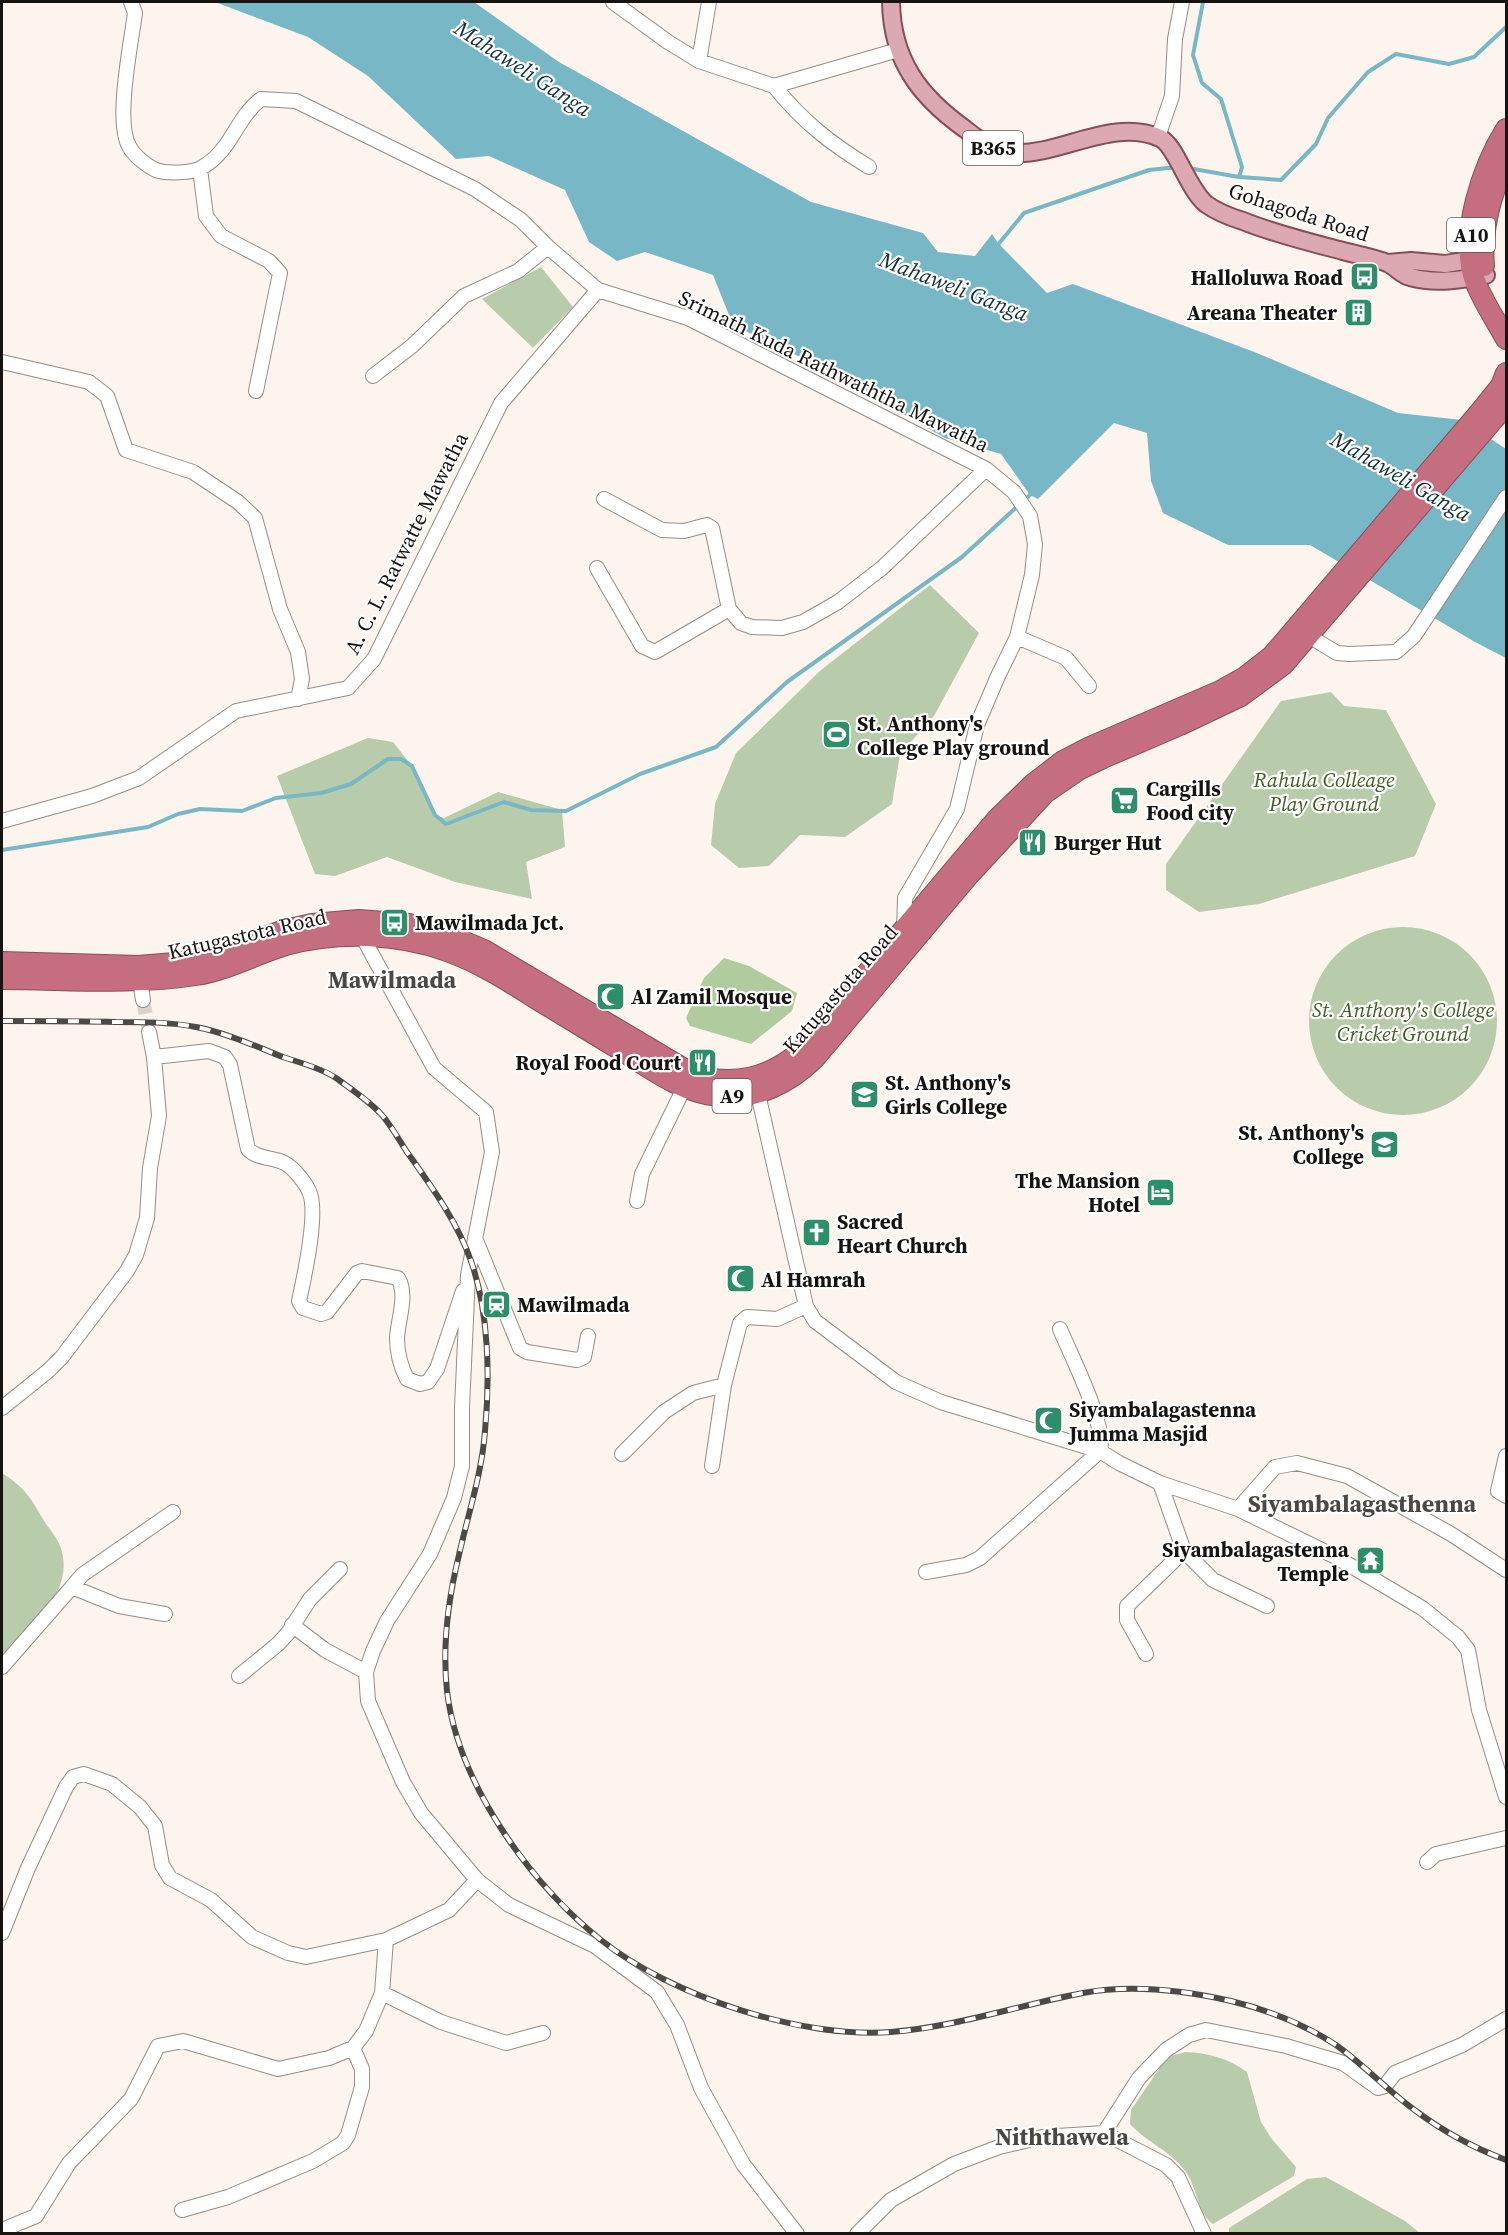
<svg xmlns="http://www.w3.org/2000/svg" width="1508" height="2235" viewBox="0 0 1508 2235" font-family="'Source Serif 4',serif">
<rect width="100%" height="100%" fill="#fdf5ed"/>
<path fill="#b8cbaa" d="M 541,267 L 573,307 L 533,348 L 482,299 Z
M 930,585 L 979,633 L 934,716 L 900,754 L 892,804 L 845,837 L 800,835 L 769,866 L 739,868 L 711,845 L 715,804 L 736,753 L 821,670 Z
M 1331,692 L 1344,706 L 1386,710 L 1436,804 L 1415,856 L 1259,904 L 1199,912 L 1166,890 L 1166,864 L 1281,701 Z
M 368,738 L 393,742 L 412,766 L 435,815 L 444,818 L 498,792 L 562,810 L 565,847 L 526,862 L 532,899 L 455,882 L 387,857 L 335,876 L 315,874 L 277,776 Z
M1309 1021a94 94 0 1 1 188 0a94 94 0 1 1-188 0Z
M 2,1473 C 27,1489 31,1499 46,1524 C 52,1532 60,1542 62,1552 C 73,1595 27,1631 2,1660 Z
M 1185,2052 C 1208,2053 1228,2058 1247,2072 L 1261,2122 L 1271,2138 L 1296,2167 L 1294,2176 L 1213,2224 C 1197,2213 1198,2189 1186,2172 C 1171,2151 1146,2142 1130,2124 L 1131,2110 L 1161,2066 L 1171,2056 Z
M 1326,2177 L 1405,2221 L 1420,2233 L 1229,2233 L 1229,2228 L 1307,2179 Z"/>
<path fill="#b0cb9d" d="M 724,958 L 749,966 L 797,993 L 792,1011 L 751,1044 L 690,1026 L 686,1018 L 704,978 Z"/>
<path fill="#78b8c6" d="M 215,2 L 474,2 L 559,62 L 811,202 L 923,233 L 938,252 L 975,256 L 992,234 L 998,243 L 1047,293 L 1073,284 L 1257,353 L 1398,413 L 1462,420 L 1506,449 L 1506,658 L 1475,642 L 1310,545 L 1228,545 L 1163,513 L 1151,481 L 1147,433 L 1114,423 L 1038,499 L 1030,495 L 1001,454 L 945,438 L 819,366 L 733,325 L 713,275 L 645,252 L 617,261 L 589,242 L 565,190 L 489,156 L 456,159 L 368,76 L 308,37 Z"/>
<g fill="none" stroke-linecap="round" stroke-linejoin="round">
<path stroke="#78b8c6" stroke-width="4" d="M 1188,168 L 1239,177 L 1242,167 L 1221,99 L 1202,83 L 1193,55 L 1203,2
M 1239,177 L 1281,180 L 1316,144 L 1328,118 L 1368,72 L 1396,54 L 1449,64 L 1474,57 L 1506,27
M 996,247 L 1024,213 L 1149,170 L 1178,167
M 2,850 L 148,827 L 178,814 L 200,809 L 242,811 L 276,798 L 321,793 L 351,784 L 388,759 L 401,759 L 412,766 L 435,815 L 446,824 L 504,802 L 531,810 L 566,811 L 640,774 L 716,747 L 787,682 L 962,557 L 1032,493"/>
<path stroke="#dad3cc" stroke-width="14" stroke-dasharray="14 7" stroke-linecap="butt" d="M 143,1000 L 149,1032"/>
<defs>
<path id="minor" d="M 131,2 L 135,13 C 131,44 115,121 129,146 C 134,156 147,166 156,170 C 166,174 192,173 201,168 C 232,151 235,119 261,99 L 296,101 L 475,189 L 521,220 L 548,247 L 598,290 L 688,318 L 986,469 L 1014,492 L 1030,516 L 1035,544 L 1032,575 L 1017,637 L 998,676 L 977,725 L 957,809 L 905,898 L 904,931
M 613,2 L 668,42 L 699,61 L 774,86 L 898,50
M 699,61 L 709,2
M 774,86 C 803,122 830,143 869,167
M 1158,137 L 1172,96 L 1175,39 L 1182,2
M 200,169 L 206,216 L 221,236 L 269,261 L 280,273 L 256,391
M 2,362 L 89,382 L 107,396 L 126,450 L 193,472 L 238,502 L 255,518 L 280,609 L 298,652 L 302,679 L 298,699
M 373,376 L 412,346 L 464,296 L 518,271 L 548,247
M 604,499 L 662,530 L 684,531 L 707,525 L 712,528 L 729,609 L 741,623 L 752,627 L 782,628 L 803,622 L 838,602 L 882,568 L 986,469
M 597,568 L 642,646 L 655,652 L 729,609
M 1309,636 L 1337,653 L 1349,654 L 1396,652 L 1414,636 L 1506,497
M 1017,637 L 1066,658 L 1089,686
M 2,821 L 92,796 L 139,778 L 236,711 L 348,688 L 374,659 L 501,403 L 598,290
M 360,928 L 362,936 L 434,1068 L 486,1112 L 492,1152 L 468,1275 L 462,1408 L 462,1466 L 454,1498 L 430,1554 L 387,1621 L 373,1651 L 366,1672 L 368,1701 L 403,1782 L 421,1813 L 477,1880 L 509,1905 L 595,1946 L 657,1992 L 677,2025 L 701,2088 L 743,2164 L 797,2234
M 139,974 L 143,1000
M 154,1057 L 209,1051 L 225,1057 L 230,1065 L 248,1149 C 259,1161 278,1156 289,1166 C 296,1171 306,1184 309,1191 C 319,1211 304,1278 299,1301 L 303,1308 L 321,1314 L 327,1312 L 357,1273 L 362,1271 L 398,1278 C 408,1295 398,1319 397,1338 C 397,1351 401,1367 407,1379 L 420,1384 L 428,1382 L 437,1369 L 463,1291
M 756,1085 L 806,1306 L 815,1321 L 896,1382 L 941,1402 L 1100,1451 L 1119,1463 L 1160,1483 L 1238,1509 L 1336,1557 L 1422,1608 L 1458,1637 L 1468,1650 L 1479,1710 L 1506,1797
M 637,1201 L 642,1174 L 685,1086
M 475,1238 L 520,1348 L 527,1352 L 577,1360 L 584,1357 L 588,1336
M 2,1408 L 48,1371 L 62,1357 L 127,1271 L 136,1255 L 147,1218 L 150,1168 L 159,1116 L 154,1057 L 149,1032
M 622,1454 L 664,1412 L 693,1393 L 724,1385
M 1506,1456 L 1498,1491 L 1506,1496
M 712,1466 L 724,1385 L 740,1323 L 747,1317 L 777,1319 L 806,1306
M 1160,1483 L 1184,1551 L 1213,1580 L 1267,1606
M 1238,1509 L 1275,1467 L 1297,1463 L 1347,1476 L 1451,1534 L 1506,1570
M 926,1572 L 966,1565 L 980,1558 L 1100,1451 C 1107,1425 1071,1356 1060,1329
M 72,1587 L 82,1575 L 173,1512
M 292,1625 L 325,1650 L 366,1672
M 1146,1654 L 1127,1620 L 1127,1606 L 1184,1551
M 2,1667 L 72,1587 L 119,1606 L 165,1614
M 239,1676 L 278,1644 L 288,1633 L 310,1599 L 340,1569
M 1427,1862 L 1436,1854 L 1506,1838
M 2,1933 L 28,1868 L 66,1787 L 73,1777 L 84,1774 L 112,1784 L 140,1807 L 155,1826 L 162,1865 L 170,1878 L 211,1900 L 252,1937 L 288,1953 L 306,1957 L 386,1940 L 449,1910 L 477,1880
M 382,1993 L 441,2022 L 506,2043 L 543,2033
M 1104,2133 L 1139,2078 L 1166,2050 L 1189,2035 L 1206,2030 L 1286,2046 L 1343,2063 L 1378,2088 L 1385,2086 L 1395,2073 L 1462,2045 L 1506,2019
M 182,2210 L 228,2197 L 313,2161 L 343,2143 L 348,2135 L 362,2087 L 362,2069 L 353,2048
M 2,2230 L 36,2216 L 69,2163 L 131,2099 L 158,2046 L 183,2041 L 278,2069 L 329,2058 L 353,2048 L 366,2031 L 382,1993 L 386,1940
M 857,2234 L 891,2200 L 954,2164 L 999,2147 L 1042,2137 L 1104,2133 L 1166,2165 L 1178,2177 L 1204,2234"/>
<path id="major" d="M 891,2 C 892,60 919,96 965,129 C 979,140 994,152 1013,153 C 1060,156 1112,117 1160,138 C 1176,145 1187,188 1206,204 C 1217,212 1230,217 1243,221 C 1275,234 1309,242 1343,251 C 1357,255 1373,257 1387,263 C 1395,266 1401,275 1410,277 C 1435,284 1461,280 1486,275
M 1388,263 L 1411,261 L 1445,264 L 1482,258"/>
<path id="highway" d="M 1506,129 C 1482,167 1460,234 1474,278 C 1481,299 1496,320 1506,339
M 1484,266 C 1481,230 1491,194 1506,161
M 2,962 L 138,966 L 175,963 L 195,960 L 285,930 L 312,924 L 359,920 L 409,924 L 444,933 L 484,950 L 691,1073 C 731,1088 771,1078 802,1050 L 996,820 L 1033,784 L 1063,761 L 1090,747 L 1220,691 L 1245,677 L 1272,656 L 1480,412 L 1501,386 L 1506,373
M 2,979 C 66,979 132,985 196,975 C 228,970 256,954 286,945 C 337,931 398,933 447,951 C 478,962 507,980 535,998 C 565,1016 594,1034 624,1052 C 652,1070 684,1093 718,1096 C 755,1100 789,1084 815,1058 L 969,875 L 1045,793 L 1080,769 L 1103,758 L 1180,725 L 1241,696 L 1283,665 L 1506,405"/>
</defs>
<use href="#minor" stroke="#948d86" stroke-width="16"/>
<use href="#major" stroke="#884e58" stroke-width="20"/>
<use href="#highway" stroke="#884e58" stroke-width="22"/>
<use href="#minor" stroke="#fff" stroke-width="14"/>
<use href="#major" stroke="#dca8b2" stroke-width="16"/>
<use href="#highway" stroke="#c56e7f" stroke-width="20"/>
<defs>
<path id="rail" d="M 2,1021 C 40,1021 78,1021 116,1022 C 143,1022 170,1022 196,1027 C 227,1033 255,1046 283,1057 C 301,1063 321,1068 336,1078 C 351,1089 369,1101 381,1114 C 391,1125 399,1140 407,1152 C 431,1186 457,1221 471,1261 C 489,1312 490,1378 485,1431 C 482,1473 468,1514 459,1555 C 448,1600 442,1645 447,1691 C 458,1784 530,1883 601,1940 C 671,1996 802,2039 891,2032 C 956,2027 1019,2005 1083,1993 C 1132,1984 1182,1990 1231,2001 C 1268,2010 1304,2024 1336,2045 C 1364,2065 1388,2091 1416,2111 C 1444,2132 1474,2148 1506,2160"/>
</defs>
<use href="#rail" stroke="#4d4945" stroke-width="6"/>
<use href="#rail" stroke="#fff" stroke-width="4" stroke-dasharray="11" stroke-linecap="butt"/>
</g>
<defs>
<symbol id="bus-square" viewBox="-11 -11 22 22"><rect x="-9" y="-9" width="18" height="18" rx="4" fill="#2c8f69" stroke="#fff"/><path d="M-5-6H5V4H4V6H2V4H-2V6H-4V4H-5ZM-3.5-4V0h7V-4ZM-3.5 1.2v1.5H-2V1.2ZM2 1.2v1.5H3.5V1.2Z" fill="#fff"/></symbol>
<symbol id="building-square" viewBox="-11 -11 22 22"><rect x="-9" y="-9" width="18" height="18" rx="4" fill="#2c8f69" stroke="#fff"/><path d="M-4-6H4V6H1V3H-1V6H-4ZM-2.5-4.3h1.7v1.8h-1.7ZM.8-4.3h1.7v1.8H.8ZM-2.5-1h1.7V.8h-1.7ZM.8-1h1.7V.8H.8Z" fill="#fff"/></symbol>
<symbol id="stadium-square" viewBox="-11 -11 22 22"><rect x="-9" y="-9" width="18" height="18" rx="4" fill="#2c8f69" stroke="#fff"/><path d="M0-5a6.5 5 0 1 0 0 10a6.5 5 0 1 0 0-10ZM-3.5-1.8h7v3.6h-7Z" fill="#fff"/></symbol>
<symbol id="supermarket-square" viewBox="-11 -11 22 22"><rect x="-9" y="-9" width="18" height="18" rx="4" fill="#2c8f69" stroke="#fff"/><path d="M-6-5.5h2.5l.6 2H6L4.5 2H-2.5L-4.4-4H-6ZM-1.5 3.2a1.3 1.3 0 1 0 .1 0ZM3 3.2a1.3 1.3 0 1 0 .1 0Z" fill="#fff"/></symbol>
<symbol id="restaurant-square" viewBox="-11 -11 22 22"><rect x="-9" y="-9" width="18" height="18" rx="4" fill="#2c8f69" stroke="#fff"/><path d="M-5-6h1v4h1v-4h1v4h1v-4h1v5L-1.5 .5V6h-2V.5L-5-1ZM5-6V6H3V1.5H1.5Q1.5-4 5-6Z" fill="#fff"/></symbol>
<symbol id="mosque-square" viewBox="-11 -11 22 22"><rect x="-9" y="-9" width="18" height="18" rx="4" fill="#2c8f69" stroke="#fff"/><path d="M3.5-4.9A6 6 0 1 0 3.5 4.9A5 5 0 1 1 3.5-4.9Z" fill="#fff"/></symbol>
<symbol id="school-square" viewBox="-11 -11 22 22"><rect x="-9" y="-9" width="18" height="18" rx="4" fill="#2c8f69" stroke="#fff"/><path d="M0-5L7-2L0 1L-7-2ZM-4 1L0 2.5L4 1V4Q0 6-4 4Z" fill="#fff"/></symbol>
<symbol id="hotel-square" viewBox="-11 -11 22 22"><rect x="-9" y="-9" width="18" height="18" rx="4" fill="#2c8f69" stroke="#fff"/><path d="M-6-4.5h1.5V1H6V5H4.5V3h-9V5H-6ZM-4 0a1.8 1.8 0 1 1 3.6 0ZM.5 0V-2.5h3Q6-2.5 6 0Z" fill="#fff"/></symbol>
<symbol id="church-square" viewBox="-11 -11 22 22"><rect x="-9" y="-9" width="18" height="18" rx="4" fill="#2c8f69" stroke="#fff"/><path d="M-1.2-6h2.4v3.5h3.3v2.4h-3.3V6h-2.4V-.1h-3.3v-2.4h3.3Z" fill="#fff"/></symbol>
<symbol id="station-square" viewBox="-11 -11 22 22"><rect x="-9" y="-9" width="18" height="18" rx="4" fill="#2c8f69" stroke="#fff"/><path d="M-3-6H3Q5-6 5-4V2Q5 4 3 4L4.5 6H3L1.5 4h-3L-3 6H-4.5L-3 4Q-5 4-5 2V-4Q-5-6-3-6ZM-3.5-4v3h7v-3ZM-3.5 1v1.5H-2V1ZM2 1v1.5H3.5V1Z" fill="#fff"/></symbol>
<symbol id="temple-square" viewBox="-11 -11 22 22"><rect x="-9" y="-9" width="18" height="18" rx="4" fill="#2c8f69" stroke="#fff"/><path d="M0-6L5-2H3V0L6.5 2.5H4V6H1.5V3h-3V6H-4V2.5H-6.5L-3 0V-2H-5Z" fill="#fff"/></symbol>
</defs>
<g fill-rule="evenodd">
<use href="#bus-square" x="1348" y="260" width="33" height="33"/>
<use href="#building-square" x="1342" y="296" width="33" height="33"/>
<use href="#stadium-square" x="820" y="718" width="33" height="33"/>
<use href="#supermarket-square" x="1108" y="784" width="33" height="33"/>
<use href="#restaurant-square" x="1016" y="826" width="33" height="33"/>
<use href="#bus-square" x="378" y="906" width="33" height="33"/>
<use href="#mosque-square" x="594" y="980" width="33" height="33"/>
<use href="#restaurant-square" x="686" y="1046" width="33" height="33"/>
<use href="#school-square" x="848" y="1078" width="33" height="33"/>
<use href="#school-square" x="1368" y="1128" width="33" height="33"/>
<use href="#hotel-square" x="1144" y="1176" width="33" height="33"/>
<use href="#church-square" x="800" y="1216" width="33" height="33"/>
<use href="#mosque-square" x="724" y="1262" width="33" height="33"/>
<use href="#station-square" x="480" y="1288" width="33" height="33"/>
<use href="#mosque-square" x="1032" y="1404" width="33" height="33"/>
<use href="#temple-square" x="1354" y="1544" width="33" height="33"/>
</g>
<g text-anchor="middle" dominant-baseline="central" stroke-width="4.5" stroke-linejoin="round" paint-order="stroke">
<g fill="#fff" stroke="#5c5a58" stroke-width="1.5">
<rect x="963" y="131" width="60" height="34" rx="4.5"/>
<rect x="1447" y="218" width="48" height="34" rx="4.5"/>
<rect x="712.5" y="1079" width="39" height="34" rx="4.5"/>
</g>
<g font-size="20" font-weight="bold" fill="#161311">
<text x="993" y="148">B365</text>
<text x="1471" y="235">A10</text>
<text x="732" y="1096">A9</text>
</g>
<g font-size="21" fill="#161311" stroke="#fff">
<text transform="translate(1299 212) rotate(18)">Gohagoda Road</text>
<text transform="translate(834 371) rotate(26)">Srimath Kuda Rathwaththa Mawatha</text>
<text transform="translate(406 543) rotate(-63)">A. C. L. Ratwatte Mawatha</text>
<text transform="translate(247 934) rotate(-13)">Katugastota Road</text>
<text transform="translate(840 989) rotate(-49)">Katugastota Road</text>
</g>
<g font-size="21" font-weight="bold" fill="#161311" stroke="#fff" text-anchor="start">
<text x="1343" y="277" text-anchor="end">Halloluwa Road</text>
<text x="1337" y="312" text-anchor="end">Areana Theater</text>
<text x="857" y="723">St. Anthony's<tspan x="857" dy="24">College Play ground</tspan></text>
<text x="1146" y="788">Cargills<tspan x="1146" dy="24">Food city</tspan></text>
<text x="1054" y="842">Burger Hut</text>
<text x="415" y="922">Mawilmada Jct.</text>
<text x="631" y="996">Al Zamil Mosque</text>
<text x="681" y="1062" text-anchor="end">Royal Food Court</text>
<text x="885" y="1082">St. Anthony's<tspan x="885" dy="24">Girls College</tspan></text>
<text x="1364" y="1132" text-anchor="end">St. Anthony's<tspan x="1364" dy="24">College</tspan></text>
<text x="1140" y="1180" text-anchor="end">The Mansion<tspan x="1140" dy="24">Hotel</tspan></text>
<text x="837" y="1221">Sacred<tspan x="837" dy="24">Heart Church</tspan></text>
<text x="761" y="1279">Al Hamrah</text>
<text x="517" y="1304">Mawilmada</text>
<text x="1069" y="1409">Siyambalagastenna<tspan x="1069" dy="24">Jumma Masjid</tspan></text>
<text x="1349" y="1549" text-anchor="end">Siyambalagastenna<tspan x="1349" dy="24">Temple</tspan></text>
</g>
<g font-size="21" font-style="italic" fill="#406021" stroke="#fff">
<text x="1324" y="779">Rahula Colleage<tspan x="1324" dy="24">Play Ground</tspan></text>
<text x="1403" y="1009">St. Anthony's College<tspan x="1403" dy="24">Cricket Ground</tspan></text>
</g>
<g font-size="22" font-style="italic" fill="#123339" stroke="#fff">
<text transform="translate(523 68) rotate(33)">Mahaweli Ganga</text>
<text transform="translate(954 286) rotate(21)">Mahaweli Ganga</text>
<text transform="translate(1401 476) rotate(30)">Mahaweli Ganga</text>
</g>
<g font-size="24" font-weight="bold" fill="#4d4741" stroke="#fff">
<text x="392" y="979">Mawilmada</text>
<text x="1362" y="1503">Siyambalagasthenna</text>
<text x="1062" y="2136">Niththawela</text>
</g>
</g>
<rect width="1508" height="2235" fill="none" stroke="#161311" stroke-width="6"/>
</svg>
